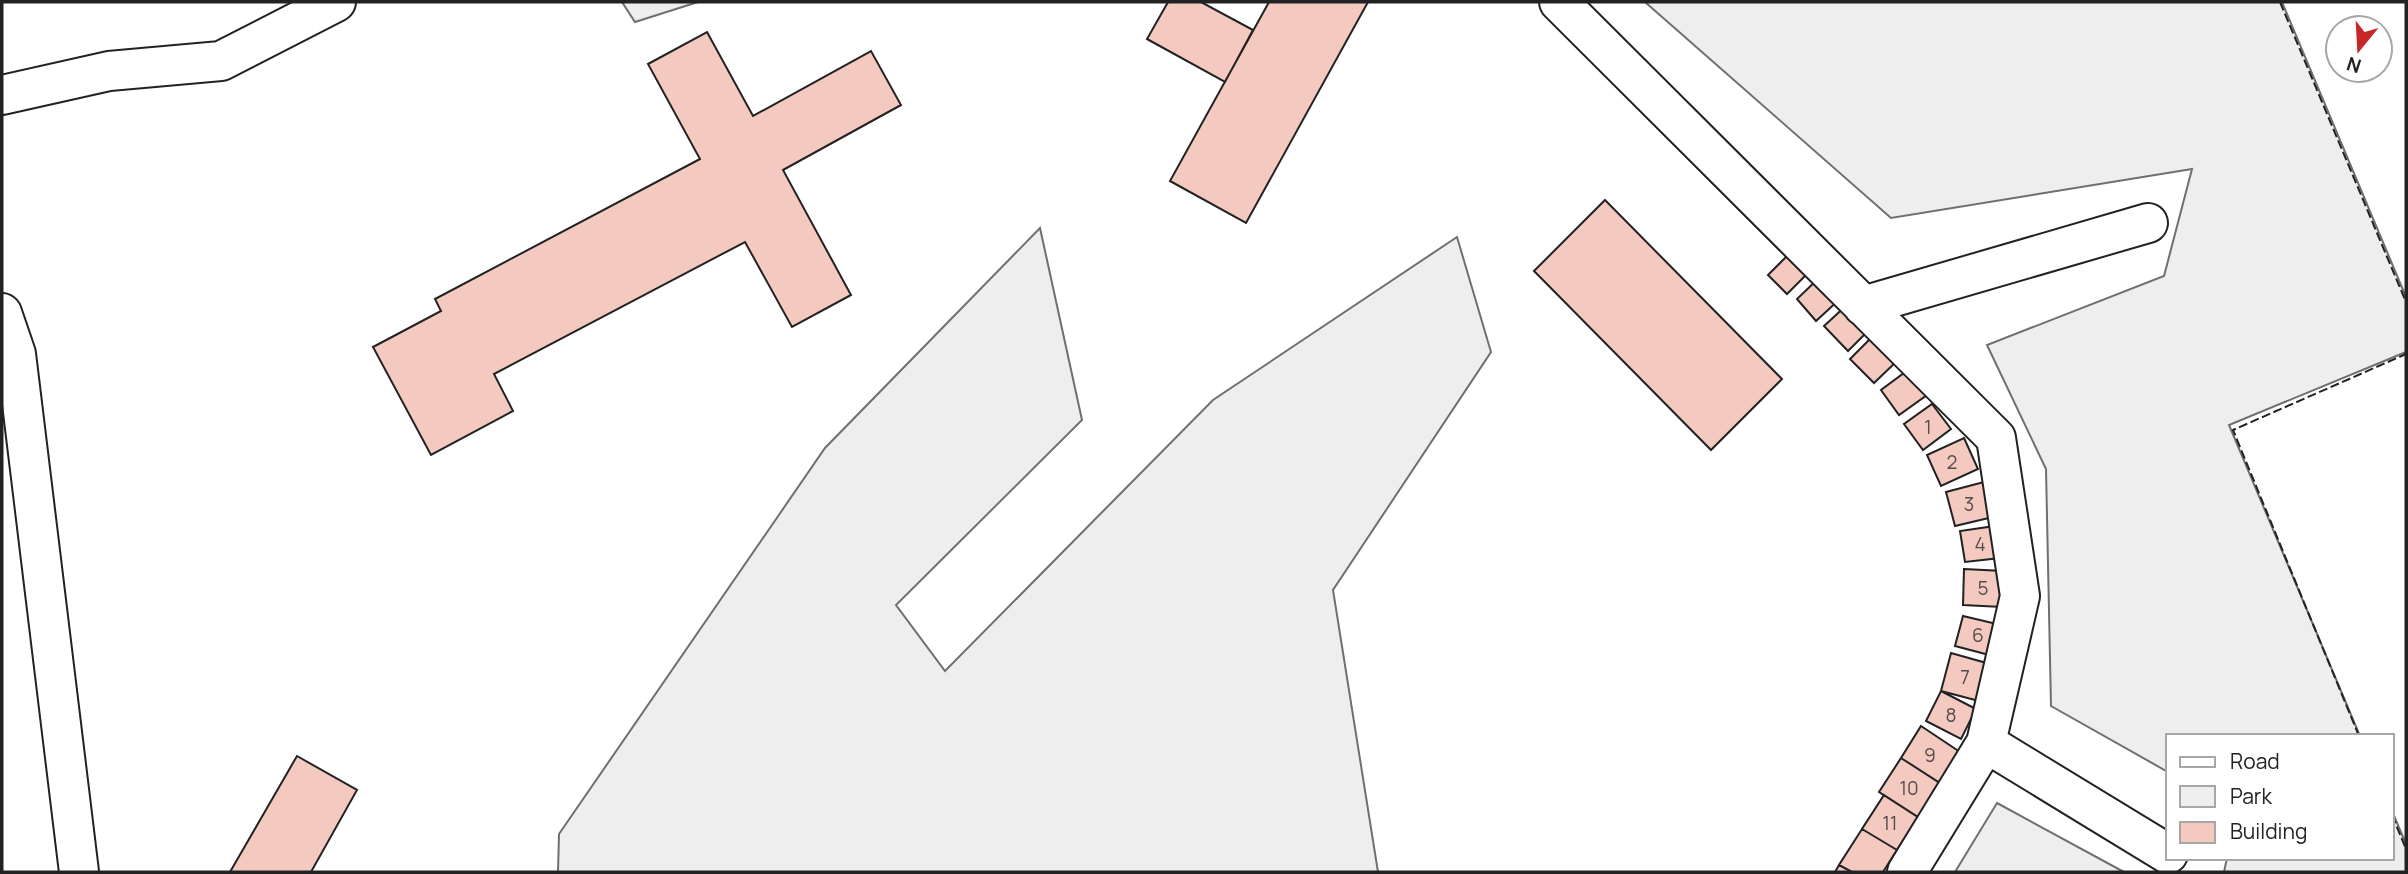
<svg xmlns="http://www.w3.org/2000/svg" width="2408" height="874" viewBox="0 0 2408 874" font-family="Manrope,sans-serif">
<rect width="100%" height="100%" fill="#fff"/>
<path fill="#eee" stroke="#6f6f6f" stroke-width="2" d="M 622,2 L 698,2 L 635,22 Z
M 1645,2 L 2282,2 L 2406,297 L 2406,352 L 2229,425 L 2360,736 L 2168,736 L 2168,772 L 2051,706 L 2046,469 L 1987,345 L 2164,276 L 2192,169 L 1891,218 Z
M 1040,228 L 1082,420 L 896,605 L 945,671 L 1213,400 L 1457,237 L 1491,352 L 1333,590 L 1378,872 L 558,872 L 559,834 L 825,448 Z
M 1997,803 L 2124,872 L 1955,872 Z
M 2392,811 L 2406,844 L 2406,872 L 2224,872 L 2227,858 L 2392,858 Z"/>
<path fill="#f3c9c0" stroke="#222" stroke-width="2" d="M 1168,2 L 1201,2 L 1253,30 L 1225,82 L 1147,39 Z
M 1269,2 L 1368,2 L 1246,223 L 1170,181 Z
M 707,32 L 753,116 L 871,51 L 901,105 L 783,170 L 851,295 L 792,327 L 745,242 L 494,374 L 513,411 L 431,455 L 373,347 L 441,311 L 435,299 L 700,159 L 648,64 Z
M 1605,200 L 1782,379 L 1711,450 L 1534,271 Z
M 1792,251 L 1811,270 L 1787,294 L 1768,275 Z
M 1821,276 L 1841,298 L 1816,321 L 1797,299 Z
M 1849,303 L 1872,327 L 1848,351 L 1824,326 Z
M 1874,335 L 1898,360 L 1874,383 L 1850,359 Z
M 1908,370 L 1927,395 L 1899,415 L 1881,390 Z
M 1932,404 L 1951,429 L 1923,450 L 1904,424 Z
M 1964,438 L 1978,469 L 1941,486 L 1927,455 Z
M 1984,482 L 1993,517 L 1955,526 L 1946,492 Z
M 1995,526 L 2000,558 L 1965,562 L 1960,531 Z
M 1964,569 L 2003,571 L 2002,607 L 1963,605 Z
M 1963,616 L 2001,625 L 1993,656 L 1955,646 Z
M 1951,653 L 1990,664 L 1979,701 L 1941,691 Z
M 1941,691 L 1976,709 L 1961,739 L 1926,721 Z
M 1921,726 L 1960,752 L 1940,783 L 1901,758 Z
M 297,756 L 357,790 L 311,872 L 230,872 Z
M 1901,758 L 1940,783 L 1918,817 L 1879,792 Z
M 1884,795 L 1918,817 L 1897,850 L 1862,829 Z
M 1862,829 L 1897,850 L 1883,872 L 1852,872 L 1839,865 Z
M 1839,865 L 1852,872 L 1835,872 Z"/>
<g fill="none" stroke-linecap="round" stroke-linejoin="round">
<defs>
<path id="minor" d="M 1559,2 L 1996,438 L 2020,596 L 1986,743 L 1907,872
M 2,95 L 109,71 L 221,61 L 336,2
M 1863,306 L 2148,223
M 2,313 L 16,354 L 79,872
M 1986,743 L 2168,854"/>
</defs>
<use href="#minor" stroke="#222" stroke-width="42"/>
<use href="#minor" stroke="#fff" stroke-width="38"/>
<path stroke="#222" stroke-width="2" stroke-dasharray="9 3.5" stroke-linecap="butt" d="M 2280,2 L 2406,302
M 2359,736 L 2233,430 L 2406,354
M 2392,815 L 2406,849"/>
</g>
<g text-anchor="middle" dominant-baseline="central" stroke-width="5" stroke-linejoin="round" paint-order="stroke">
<g font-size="19" fill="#564c4a">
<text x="1928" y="427">1</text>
<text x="1952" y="462">2</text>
<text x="1969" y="504">3</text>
<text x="1980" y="544">4</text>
<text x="1983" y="588">5</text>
<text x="1978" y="635">6</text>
<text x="1965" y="677">7</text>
<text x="1951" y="715">8</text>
<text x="1930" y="755">9</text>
<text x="1909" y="788">10</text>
<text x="1890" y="823">11</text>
</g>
</g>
<rect width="2408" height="874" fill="none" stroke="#222222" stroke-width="7"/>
<rect x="2166" y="734" width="228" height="126" fill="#ffffff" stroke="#a7a7a7" stroke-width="2"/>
<rect x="2180" y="757" width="35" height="10" fill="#ffffff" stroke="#a7a7a7" stroke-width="2"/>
<text x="2230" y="769" font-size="21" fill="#222222">Road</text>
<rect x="2180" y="786" width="35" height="21" fill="#eeeeee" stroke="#a7a7a7" stroke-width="2"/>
<text x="2230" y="804" font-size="21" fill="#222222">Park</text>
<rect x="2180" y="822" width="35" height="21" fill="#f3c9c0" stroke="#a7a7a7" stroke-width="2"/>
<text x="2230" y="839" font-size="21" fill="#222222">Building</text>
<g transform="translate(2359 49) rotate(198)"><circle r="33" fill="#ffffff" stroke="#a7a7a7" stroke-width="2"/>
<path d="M0-5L12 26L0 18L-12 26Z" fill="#c62828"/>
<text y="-10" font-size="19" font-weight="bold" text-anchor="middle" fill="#222222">N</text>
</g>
</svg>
